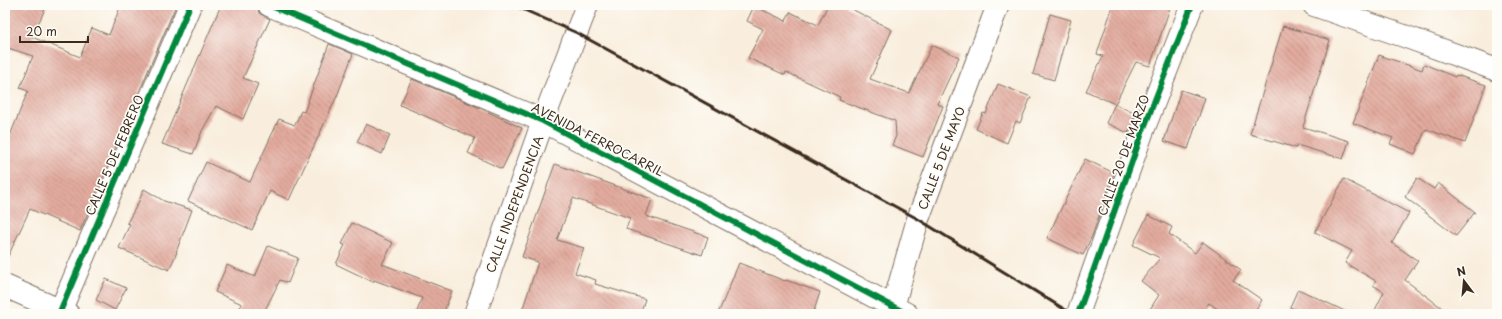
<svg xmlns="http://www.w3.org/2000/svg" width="1502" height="319" viewBox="0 0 1502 319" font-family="'Playpen Sans',sans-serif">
<defs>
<pattern id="building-back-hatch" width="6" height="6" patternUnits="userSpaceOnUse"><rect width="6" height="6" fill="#e3ab9f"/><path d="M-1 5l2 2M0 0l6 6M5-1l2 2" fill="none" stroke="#b98b81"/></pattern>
</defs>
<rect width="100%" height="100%" fill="#fdfcf7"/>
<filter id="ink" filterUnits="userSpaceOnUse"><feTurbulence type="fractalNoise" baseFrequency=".025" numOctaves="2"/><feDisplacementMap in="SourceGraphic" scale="8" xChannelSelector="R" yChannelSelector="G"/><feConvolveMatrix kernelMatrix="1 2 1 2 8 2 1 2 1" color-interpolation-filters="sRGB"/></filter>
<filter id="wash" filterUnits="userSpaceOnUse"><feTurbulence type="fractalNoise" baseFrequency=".012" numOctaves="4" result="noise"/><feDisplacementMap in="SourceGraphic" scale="16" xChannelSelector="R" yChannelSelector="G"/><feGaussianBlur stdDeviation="0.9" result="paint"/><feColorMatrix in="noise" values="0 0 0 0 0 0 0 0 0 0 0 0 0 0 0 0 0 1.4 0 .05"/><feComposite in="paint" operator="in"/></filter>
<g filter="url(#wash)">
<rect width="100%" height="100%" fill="#f9eedd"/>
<g id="blocks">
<path fill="url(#building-back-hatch)" d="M 5,5 L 47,5 L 32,37 L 80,57 L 92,28 L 109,35 L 121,5 L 176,5 L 80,231 L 30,209 L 5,263 L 5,148 L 28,91 L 20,88 L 33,56 L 5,47 Z
M 221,5 L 257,5 L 259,13 L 270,19 L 243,78 L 258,84 L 243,119 L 216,106 L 202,131 L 193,154 L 162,144 Z
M 828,5 L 844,5 L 892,30 L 870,79 L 909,93 L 932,45 L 959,57 L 937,104 L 943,106 L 923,157 L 892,145 L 896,136 L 895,121 L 839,100 L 840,97 L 786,72 L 785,75 L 748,58 L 763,29 L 747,21 L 754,6 L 786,21 L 790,12 L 818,25 Z
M 1113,5 L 1171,5 L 1150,66 L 1136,62 L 1115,104 L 1086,91 L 1103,56 L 1097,54 Z
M 1050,14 L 1071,20 L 1054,80 L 1033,74 Z
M 1283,26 L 1330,40 L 1303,127 L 1349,141 L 1343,159 L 1297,145 L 1296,148 L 1250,134 Z
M 329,44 L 353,54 L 337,96 L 289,200 L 270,191 L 252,230 L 188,201 L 206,162 L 250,182 L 279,119 L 295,125 L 301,111 L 304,112 Z
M 1379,55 L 1422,70 L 1424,64 L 1455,77 L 1456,75 L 1486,85 L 1465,143 L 1426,129 L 1415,154 L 1390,144 L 1393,138 L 1353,123 Z
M 412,79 L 480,108 L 522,128 L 502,169 L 468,153 L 475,138 L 400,105 Z
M 998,84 L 1031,97 L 1020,123 L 1016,121 L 1007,143 L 976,129 L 983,113 L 986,114 Z
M 1181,90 L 1205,98 L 1188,149 L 1164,141 Z
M 1115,104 L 1136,114 L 1128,133 L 1106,123 Z
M 366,124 L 390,135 L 382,154 L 357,142 Z
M 1085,159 L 1114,173 L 1092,236 L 1083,255 L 1047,238 Z
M 555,164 L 652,199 L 646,216 L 708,237 L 702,255 L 626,229 L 630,218 L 573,198 L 557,240 L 584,248 L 575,273 L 596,280 L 595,284 L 645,299 L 640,314 L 521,314 L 538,262 L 522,257 Z
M 1417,178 L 1434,189 L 1438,183 L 1475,212 L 1456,236 L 1405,197 Z
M 1344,179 L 1409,213 L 1392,243 L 1418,261 L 1405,280 L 1450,314 L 1373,314 L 1384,292 L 1373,285 L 1376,281 L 1345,263 L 1352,251 L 1315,232 Z
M 144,189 L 164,201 L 192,210 L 176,252 L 177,252 L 169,270 L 119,248 L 130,224 L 127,223 L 138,203 Z
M 1148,215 L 1172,227 L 1169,234 L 1195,253 L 1203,242 L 1241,270 L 1233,280 L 1262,300 L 1253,314 L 1225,314 L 1209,303 L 1201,314 L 1147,314 L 1159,295 L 1141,281 L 1160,258 L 1133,245 Z
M 352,223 L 393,243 L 382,264 L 452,291 L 443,314 L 416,314 L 422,298 L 374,280 L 373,282 L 336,264 L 345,245 L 342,244 Z
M 268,246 L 298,258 L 288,283 L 280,280 L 263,314 L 236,314 L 242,304 L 215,292 L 227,265 L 255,277 Z
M 739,263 L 785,281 L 786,280 L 820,292 L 813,314 L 718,314 Z
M 106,279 L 126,288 L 115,310 L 96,300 Z
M 1298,289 L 1351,314 L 1306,314 L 1290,307 Z"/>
</g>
</g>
<g filter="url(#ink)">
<use href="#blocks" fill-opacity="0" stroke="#7e6f61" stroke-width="1"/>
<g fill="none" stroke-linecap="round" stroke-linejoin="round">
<defs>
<path id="minor" d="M 269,5 L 543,121 L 907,314
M 1314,5 L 1404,36 L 1497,70
M 5,286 L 68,314
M 59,314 L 190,5
M 475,314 L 543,121 L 587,5
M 891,314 L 918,219 L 998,5
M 1078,314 L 1142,133 L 1192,5"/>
</defs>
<use href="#minor" stroke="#7e6f61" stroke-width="24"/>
<use href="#minor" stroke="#fff" stroke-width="22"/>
<path stroke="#3b2a1e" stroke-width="3" d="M 513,5 L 577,33 L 918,219 L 1072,314"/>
<defs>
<path id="cycleway" d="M 269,5 L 543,121 L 907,314
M 59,314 L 190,5
M 1078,314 L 1142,133 L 1192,5"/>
</defs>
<use href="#cycleway" stroke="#fdfcf7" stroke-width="8"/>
<use href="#cycleway" stroke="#00873e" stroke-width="6"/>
</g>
</g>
<g text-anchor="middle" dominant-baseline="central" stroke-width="3.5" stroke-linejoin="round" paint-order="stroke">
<g font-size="12" fill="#3b2a1e" stroke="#fdfcf7">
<text transform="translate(598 139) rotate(27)">AVENIDA FERROCARRIL</text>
<text transform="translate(114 155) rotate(-67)">CALLE 5 DE FEBRERO</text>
<text transform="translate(1123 155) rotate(-70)">CALLE 20 DE MARZO</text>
<text transform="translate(941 158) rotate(-69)">CALLE 5 DE MAYO</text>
<text transform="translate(514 204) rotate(-70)">CALLE INDEPENDENCIA</text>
</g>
</g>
<rect width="1502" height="319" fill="none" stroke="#fdfcf7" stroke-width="20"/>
<g transform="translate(1464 281) rotate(344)" stroke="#fdfcf7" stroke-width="3" paint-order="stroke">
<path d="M0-3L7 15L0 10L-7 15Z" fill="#3b2a1e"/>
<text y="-6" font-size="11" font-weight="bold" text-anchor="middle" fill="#3b2a1e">N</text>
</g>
<path d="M20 36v6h68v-6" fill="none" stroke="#3b2a1e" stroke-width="2"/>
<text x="26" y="36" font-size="12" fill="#3b2a1e" stroke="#fdfcf7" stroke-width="3" paint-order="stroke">20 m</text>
</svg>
